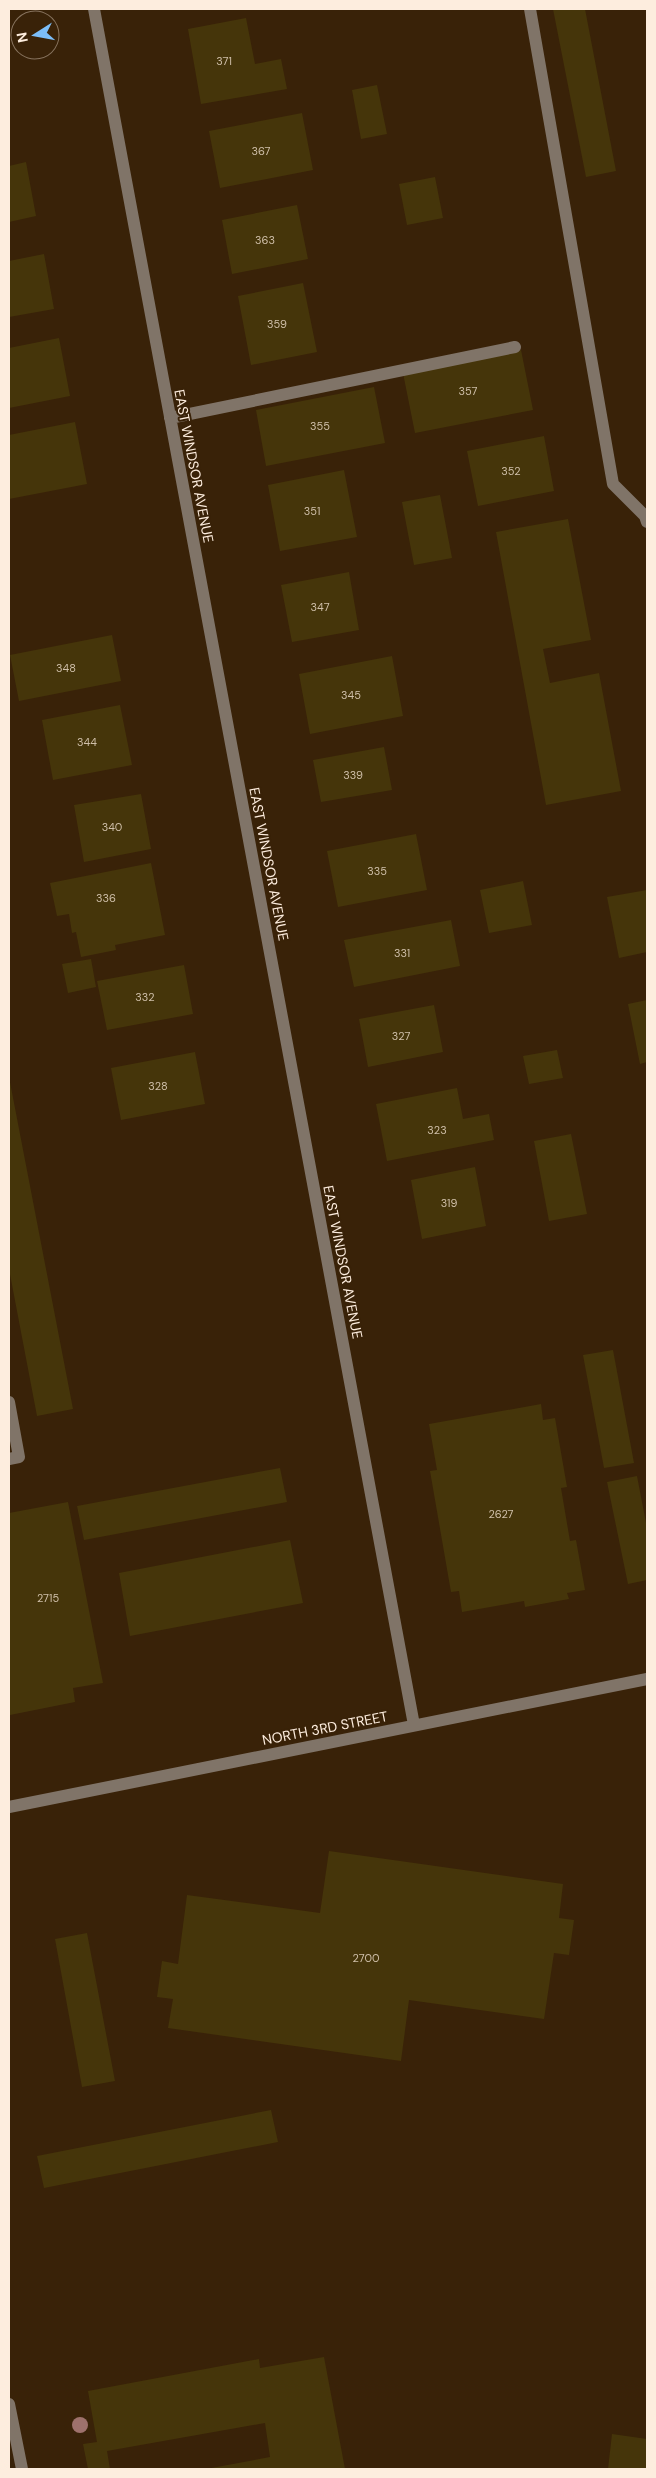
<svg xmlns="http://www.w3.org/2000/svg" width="656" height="2478" viewBox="0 0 656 2478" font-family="'DM Sans',sans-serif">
<rect width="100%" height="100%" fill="#392208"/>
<path fill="#45350a" d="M 553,9 L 585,9 L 616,171 L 586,177 Z
M 246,18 L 255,64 L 281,59 L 287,89 L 201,104 L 188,29 Z
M 377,85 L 387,134 L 361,139 L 352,90 Z
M 302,113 L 313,170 L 220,188 L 209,131 Z
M 26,162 L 36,216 L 9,222 L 9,166 Z
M 435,177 L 443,218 L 407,225 L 399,184 Z
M 297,205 L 308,259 L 232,274 L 222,220 Z
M 44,254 L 54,309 L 9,317 L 9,261 Z
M 303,283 L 317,352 L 251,365 L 238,296 Z
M 59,338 L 70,396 L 9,408 L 9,348 Z
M 521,350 L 533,410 L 415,433 L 403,373 Z
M 374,387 L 385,443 L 266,466 L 256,410 Z
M 75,422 L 87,484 L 9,499 L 9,435 Z
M 544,436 L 554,491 L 478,506 L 467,451 Z
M 344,470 L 357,537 L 280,551 L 268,485 Z
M 440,495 L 452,558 L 414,565 L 402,502 Z
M 568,519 L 591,640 L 543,649 L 550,683 L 599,673 L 621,791 L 546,805 L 496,532 Z
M 349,572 L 359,630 L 292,642 L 281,585 Z
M 112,635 L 121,681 L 19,701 L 10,655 Z
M 392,656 L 403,716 L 310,734 L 299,674 Z
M 120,705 L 132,765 L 53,780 L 42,720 Z
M 384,747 L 392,790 L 321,802 L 313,760 Z
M 141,794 L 151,849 L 84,862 L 74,805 Z
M 416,834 L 427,890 L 338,907 L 327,851 Z
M 151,863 L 165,935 L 115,945 L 116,950 L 81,957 L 76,932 L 72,933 L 69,914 L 57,916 L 50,883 Z
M 523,881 L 532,925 L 489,933 L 480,890 Z
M 647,890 L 647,952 L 619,958 L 607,897 Z
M 451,920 L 460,966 L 354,987 L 344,940 Z
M 91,959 L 96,987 L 68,993 L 62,964 Z
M 184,965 L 193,1014 L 107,1030 L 97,981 Z
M 647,1000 L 647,1062 L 640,1064 L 628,1004 Z
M 434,1005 L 443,1052 L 368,1067 L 359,1019 Z
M 557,1050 L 563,1078 L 529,1084 L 523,1056 Z
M 195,1052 L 205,1104 L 121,1120 L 111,1068 Z
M 9,1077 L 73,1409 L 37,1416 L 9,1269 Z
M 457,1088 L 463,1119 L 489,1114 L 494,1140 L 387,1161 L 376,1104 Z
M 571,1134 L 587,1214 L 549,1221 L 534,1141 Z
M 475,1167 L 486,1226 L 422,1239 L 411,1180 Z
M 613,1350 L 634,1463 L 604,1468 L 583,1355 Z
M 541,1404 L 543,1420 L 555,1418 L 567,1487 L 561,1488 L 570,1541 L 576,1540 L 585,1590 L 567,1593 L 569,1599 L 525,1607 L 524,1601 L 462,1612 L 459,1591 L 451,1592 L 430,1471 L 437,1470 L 429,1424 Z
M 280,1468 L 287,1502 L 84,1540 L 77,1506 Z
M 637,1476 L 647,1528 L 647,1580 L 628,1584 L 607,1482 Z
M 68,1502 L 103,1683 L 73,1688 L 75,1702 L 10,1715 L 9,1513 Z
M 290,1540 L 303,1603 L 130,1636 L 119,1573 Z
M 329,1851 L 563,1884 L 559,1918 L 574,1920 L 569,1955 L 554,1953 L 544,2019 L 409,2000 L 401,2061 L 168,2028 L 173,1999 L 157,1997 L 162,1961 L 178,1964 L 187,1895 L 320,1913 Z
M 87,1933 L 115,2081 L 82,2087 L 55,1939 Z
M 271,2110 L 278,2142 L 44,2188 L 37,2156 Z
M 324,2357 L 345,2469 L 206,2469 L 270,2457 L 265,2423 L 107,2451 L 110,2469 L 88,2469 L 83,2444 L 97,2442 L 88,2391 L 259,2359 L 260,2368 Z
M 612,2434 L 647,2439 L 647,2469 L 608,2469 Z"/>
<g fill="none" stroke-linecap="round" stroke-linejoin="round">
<path stroke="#807468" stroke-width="12" d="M 94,9 L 414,1725
M 530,9 L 613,484 L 645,516 L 647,522
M 170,418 L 515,347
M 9,1402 L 19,1457 L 9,1459
M 9,1807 L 647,1679
M 9,2404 L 22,2469"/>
</g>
<circle fill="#9e716c" cx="80" cy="2425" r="8"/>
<g text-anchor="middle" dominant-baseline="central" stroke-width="4" stroke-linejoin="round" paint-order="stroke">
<g font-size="11" fill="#cfbfa9">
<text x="224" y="61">371</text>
<text x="261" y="151">367</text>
<text x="265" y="240">363</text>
<text x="277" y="324">359</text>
<text x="468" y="391">357</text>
<text x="320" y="426">355</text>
<text x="511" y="471">352</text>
<text x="312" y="511">351</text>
<text x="320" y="607">347</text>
<text x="66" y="668">348</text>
<text x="351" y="695">345</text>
<text x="87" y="742">344</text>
<text x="353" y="775">339</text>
<text x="112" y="827">340</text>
<text x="377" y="871">335</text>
<text x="106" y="898">336</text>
<text x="402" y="953">331</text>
<text x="145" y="997">332</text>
<text x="401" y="1036">327</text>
<text x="158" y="1086">328</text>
<text x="437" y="1130">323</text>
<text x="449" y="1203">319</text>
<text x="501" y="1514">2627</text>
<text x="48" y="1598">2715</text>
<text x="366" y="1958">2700</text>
</g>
<g font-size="14" fill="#fdedde" stroke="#392208">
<text transform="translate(194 466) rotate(79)">EAST WINDSOR AVENUE</text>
<text transform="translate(269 864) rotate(79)">EAST WINDSOR AVENUE</text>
<text transform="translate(343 1262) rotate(79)">EAST WINDSOR AVENUE</text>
<text transform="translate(325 1728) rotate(-11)">NORTH 3RD STREET</text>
</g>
</g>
<rect width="656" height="2478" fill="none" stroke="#fdedde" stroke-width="20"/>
<g transform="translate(35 35) rotate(259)"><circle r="24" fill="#392208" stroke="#87735e"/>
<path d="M0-4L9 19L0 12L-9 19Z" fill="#7cbef9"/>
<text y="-8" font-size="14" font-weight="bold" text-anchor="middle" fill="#fdedde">N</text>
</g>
</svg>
